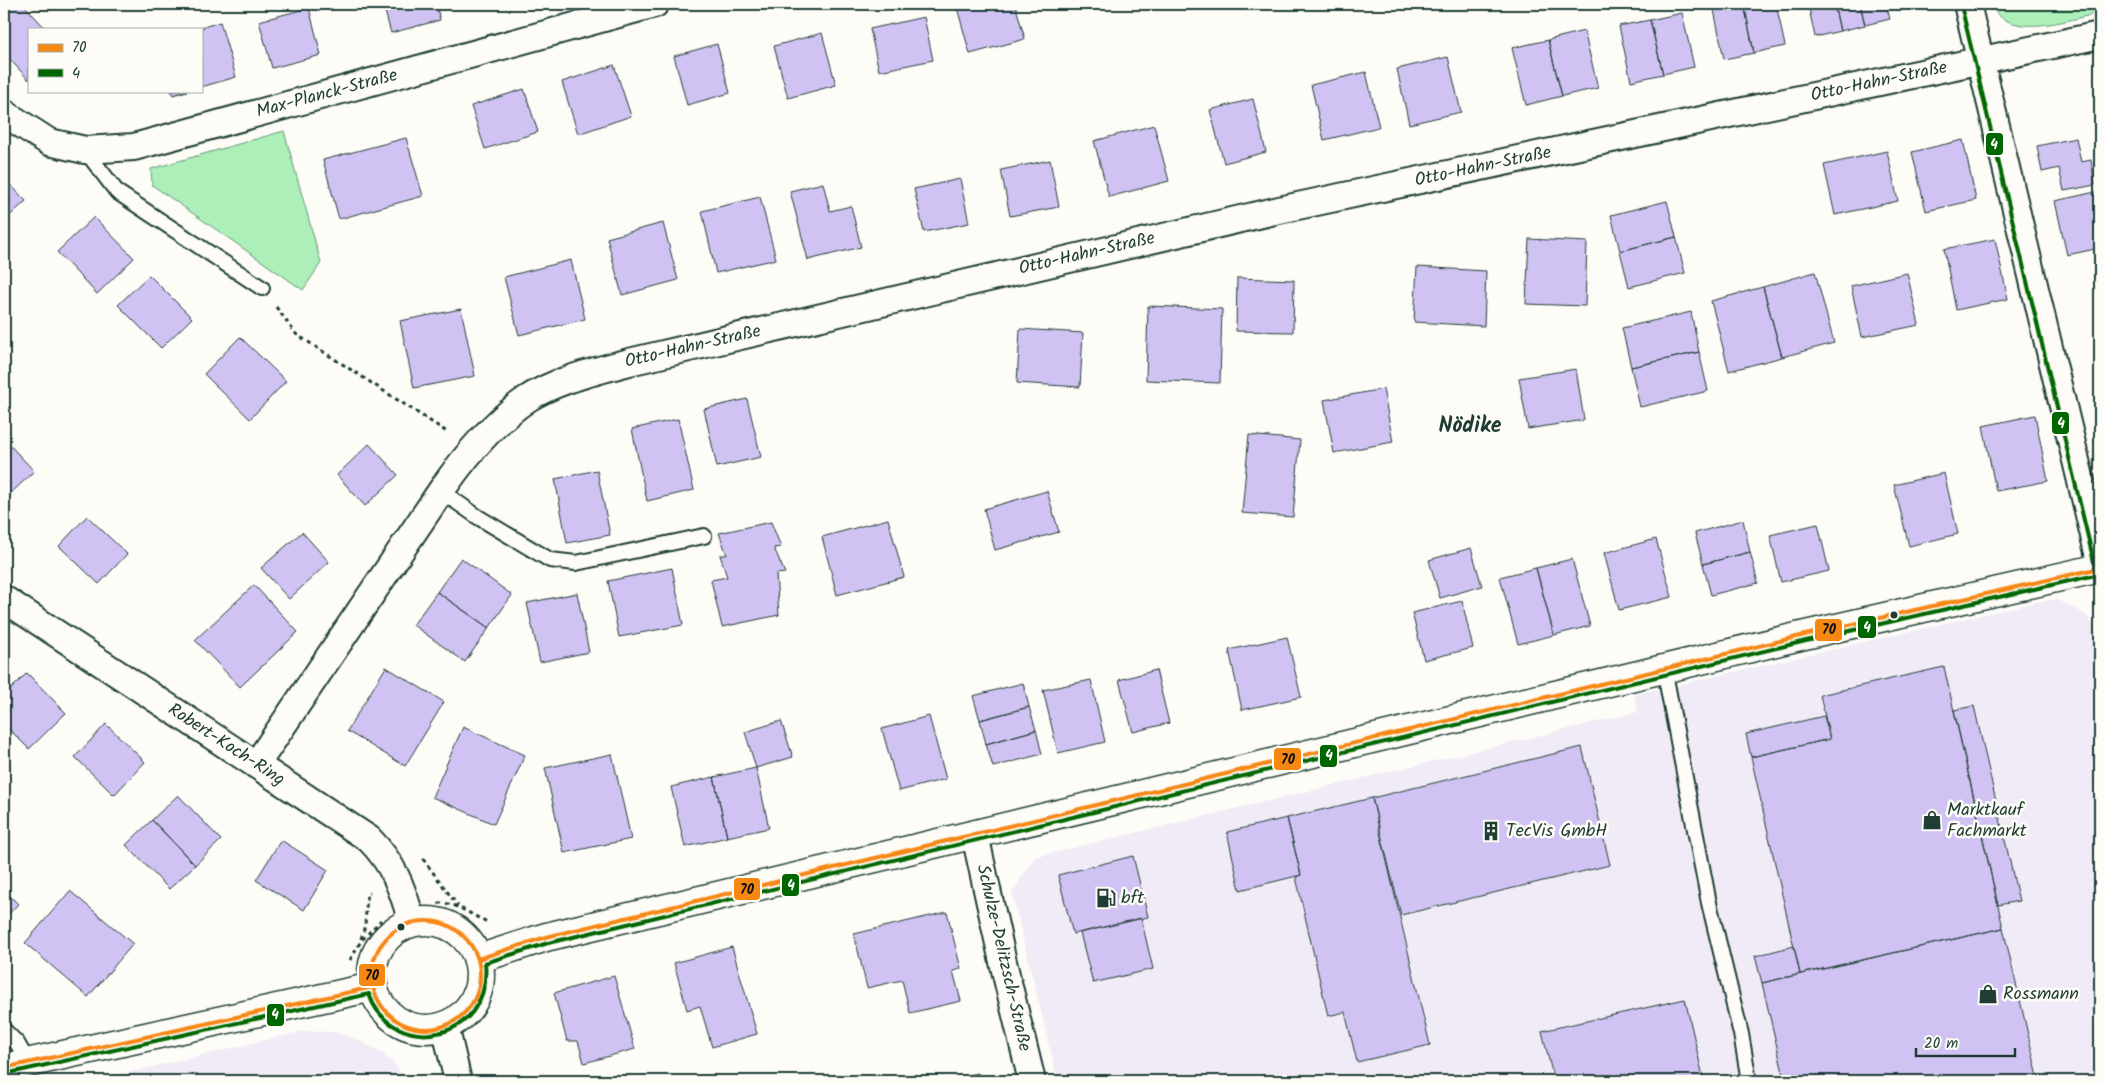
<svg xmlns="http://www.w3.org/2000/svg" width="2104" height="1085" viewBox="0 0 2104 1085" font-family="Kalam,sans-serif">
<rect width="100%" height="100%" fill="#fdfcf7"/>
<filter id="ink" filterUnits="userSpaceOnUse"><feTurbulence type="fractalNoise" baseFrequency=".02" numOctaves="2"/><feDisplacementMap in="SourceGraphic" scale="10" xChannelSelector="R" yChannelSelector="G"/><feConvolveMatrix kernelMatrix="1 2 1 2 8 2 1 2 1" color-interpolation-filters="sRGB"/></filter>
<g filter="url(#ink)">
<path fill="#f0ebf6" d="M 2056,600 L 2073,607 L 2087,616 L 2095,629 L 2100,650 L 2100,1081 L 1058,1081 L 1012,893 L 1035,857 L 1638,712 L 1634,695 L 2041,601 Z
M 304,1031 L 334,1032 L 356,1039 L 381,1052 L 395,1065 L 408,1081 L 93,1081 Z"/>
<path fill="#acefb9" stroke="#669676" d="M 1990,4 L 2100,4 L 2100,13 C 2069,19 2009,42 1990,4 Z
M 284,131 L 321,263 L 303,290 L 152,185 L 151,169 Z"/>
<path fill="#d0c3f4" stroke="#1f3d34" d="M 12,4 L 23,4 L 46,29 L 29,29 L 29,80 L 4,53 L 4,11 Z
M 383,4 L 436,4 L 440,20 L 391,33 Z
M 956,4 L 1015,4 L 1025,39 L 970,54 Z
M 1720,4 L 1744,4 L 1754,53 L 1724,59 L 1713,5 Z
M 1744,4 L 1776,4 L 1785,46 L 1754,53 Z
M 1808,4 L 1834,4 L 1840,31 L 1815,37 Z
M 1834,4 L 1860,4 L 1865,25 L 1840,31 Z
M 1860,4 L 1886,4 L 1890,19 L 1865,25 Z
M 309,8 L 321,55 L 272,68 L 259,21 Z
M 1682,13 L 1694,67 L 1663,74 L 1650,20 Z
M 924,17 L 933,60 L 879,71 L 870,29 Z
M 1650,20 L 1663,74 L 1631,81 L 1619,26 Z
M 220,22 L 236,77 L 201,87 L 201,29 L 197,29 Z
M 1584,31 L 1598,88 L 1562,96 L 1548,40 Z
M 822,33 L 836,85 L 788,98 L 774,46 Z
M 1548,40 L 1562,96 L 1526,105 L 1512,48 Z
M 717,44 L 730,93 L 687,105 L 674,56 Z
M 1448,57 L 1461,112 L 1409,124 L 1397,69 Z
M 614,65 L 631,116 L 578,134 L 562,82 Z
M 1366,72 L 1379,127 L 1324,140 L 1311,85 Z
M 524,89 L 538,132 L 485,149 L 471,106 Z
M 171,91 L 187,91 L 173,95 Z
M 1253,99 L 1266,152 L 1224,163 L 1210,110 Z
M 1154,125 L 1169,181 L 1109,197 L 1094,141 Z
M 406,138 L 423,196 L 339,219 L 323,160 Z
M 2076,138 L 2081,162 L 2091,160 L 2095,185 L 2064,191 L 2059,168 L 2042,172 L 2037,146 Z
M 1963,140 L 1976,200 L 1926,211 L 1912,152 Z
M 1887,151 L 1898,201 L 1835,215 L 1824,165 Z
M 1050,160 L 1059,207 L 1010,216 L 1001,170 Z
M 4,178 L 26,201 L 4,221 Z
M 960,179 L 969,223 L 924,232 L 914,189 Z
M 823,183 L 830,211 L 851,206 L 861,247 L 808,260 L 790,191 Z
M 2100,191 L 2100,248 L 2067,255 L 2055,201 Z
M 760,197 L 776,259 L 716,273 L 702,211 Z
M 1667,201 L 1676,237 L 1620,251 L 1611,215 Z
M 94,217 L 134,258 L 97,294 L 57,252 Z
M 663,223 L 678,280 L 622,295 L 607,238 Z
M 1676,237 L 1685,273 L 1629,287 L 1620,251 Z
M 1529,239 L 1587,242 L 1585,306 L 1526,304 Z
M 1995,239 L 2008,299 L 1956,310 L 1944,249 Z
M 571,260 L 585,319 L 519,335 L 504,277 Z
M 1417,267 L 1486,271 L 1484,326 L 1414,322 Z
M 1815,272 L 1834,343 L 1782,357 L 1763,287 Z
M 1907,273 L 1919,325 L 1862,337 L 1851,286 Z
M 149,275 L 192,318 L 161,348 L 118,305 Z
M 1237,278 L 1294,280 L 1293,332 L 1236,331 Z
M 1763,287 L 1782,357 L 1729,371 L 1711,301 Z
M 1148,306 L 1222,309 L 1220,383 L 1146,380 Z
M 461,309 L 475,376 L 414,388 L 400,321 Z
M 1691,312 L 1699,352 L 1631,367 L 1622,328 Z
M 1020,329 L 1083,333 L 1080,387 L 1017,383 Z
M 240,337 L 286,381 L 250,419 L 204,374 Z
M 1699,352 L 1708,391 L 1640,407 L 1631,367 Z
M 1576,369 L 1584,420 L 1528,429 L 1519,378 Z
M 1383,389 L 1393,442 L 1334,453 L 1324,400 Z
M 747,399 L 761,457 L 717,467 L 704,409 Z
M 2035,415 L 2048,481 L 1996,491 L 1983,426 Z
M 678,419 L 694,490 L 647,501 L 632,429 Z
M 1249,435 L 1300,440 L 1293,517 L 1242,513 Z
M 4,439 L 34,471 L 4,500 Z
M 369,444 L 398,475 L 365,506 L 337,475 Z
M 597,470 L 610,535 L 567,543 L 555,479 Z
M 1944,473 L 1958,534 L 1909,546 L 1894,485 Z
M 1047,491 L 1059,532 L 995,550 L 984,509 Z
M 87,516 L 127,554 L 99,584 L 59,546 Z
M 888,519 L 904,577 L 837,595 L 822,537 Z
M 1743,520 L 1750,552 L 1703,564 L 1695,533 Z
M 771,522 L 781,547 L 774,548 L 785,573 L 776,574 L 779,615 L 722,627 L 711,580 L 727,577 L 720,555 L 727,555 L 719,533 Z
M 1818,524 L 1829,571 L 1781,582 L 1770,535 Z
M 302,532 L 329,562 L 289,599 L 261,568 Z
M 1656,539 L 1672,597 L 1619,610 L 1604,553 Z
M 1471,548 L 1482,586 L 1440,598 L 1429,560 Z
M 1750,552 L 1758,583 L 1711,595 L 1703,564 Z
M 461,558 L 512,595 L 489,628 L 437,592 Z
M 1572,559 L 1590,626 L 1554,635 L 1536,568 Z
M 672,568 L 683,625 L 619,637 L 608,581 Z
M 1536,568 L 1554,635 L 1518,644 L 1500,577 Z
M 254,585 L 298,632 L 240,687 L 195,640 Z
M 437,592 L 489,628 L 465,662 L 413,625 Z
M 577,593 L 589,652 L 540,662 L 527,603 Z
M 1462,601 L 1473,648 L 1424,660 L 1412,613 Z
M 1287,637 L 1301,697 L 1242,710 L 1229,650 Z
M 386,667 L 444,702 L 405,766 L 347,731 Z
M 1944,667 L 2003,928 L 1800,974 L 1751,757 L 1830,739 L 1820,695 Z
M 1156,670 L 1169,723 L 1133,732 L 1119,680 Z
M 27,673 L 66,713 L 29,749 L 4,724 L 4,696 Z
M 1091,680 L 1105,742 L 1058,753 L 1043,690 Z
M 1023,683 L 1029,707 L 980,720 L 973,696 Z
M 1974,706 L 2019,901 L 1998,905 L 1954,710 Z
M 1029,707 L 1036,730 L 986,744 L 980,720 Z
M 929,716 L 946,779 L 899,791 L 882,729 Z
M 1824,716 L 1830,739 L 1751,757 L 1746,734 Z
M 781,721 L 793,757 L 756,768 L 745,732 Z
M 106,724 L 145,762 L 114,795 L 75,757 Z
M 463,727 L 525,755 L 494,824 L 432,797 Z
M 1036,730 L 1042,754 L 993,767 L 986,744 Z
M 1582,747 L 1610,865 L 1401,915 L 1372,798 Z
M 612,754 L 631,839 L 564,853 L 545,768 Z
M 756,768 L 769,828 L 727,837 L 714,777 Z
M 714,777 L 727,837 L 685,847 L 671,787 Z
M 178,795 L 221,840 L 195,865 L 152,820 Z
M 1372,798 L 1430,1045 L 1357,1062 L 1345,1012 L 1328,1016 L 1296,877 L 1301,875 L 1287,818 Z
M 1287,818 L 1301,875 L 1240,890 L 1227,832 Z
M 152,820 L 195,865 L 169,889 L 126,845 Z
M 281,840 L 328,870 L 304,910 L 256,880 Z
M 1133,856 L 1148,917 L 1073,934 L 1058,875 Z
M 4,890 L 18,904 L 4,919 Z
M 70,891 L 133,944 L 88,997 L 25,943 Z
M 947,912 L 961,969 L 953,971 L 961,1001 L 910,1013 L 902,980 L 867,988 L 854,934 Z
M 1141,918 L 1153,969 L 1093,983 L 1080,933 Z
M 2003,928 L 2039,1081 L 1785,1081 L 1762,983 Z
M 1794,946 L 1800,974 L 1762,983 L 1755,956 Z
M 732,947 L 757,1034 L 712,1047 L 700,1006 L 687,1010 L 674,963 Z
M 614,976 L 635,1049 L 584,1063 L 578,1041 L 567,1041 L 554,993 Z
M 1685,999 L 1704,1081 L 1554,1081 L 1542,1031 Z
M 978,1073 L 979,1081 L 941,1081 Z"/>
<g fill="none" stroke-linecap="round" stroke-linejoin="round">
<defs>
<path id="service" d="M 85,150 L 117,192 L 262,288
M 441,491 L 478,517 L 550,560 L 576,563 L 704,536
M 1664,668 L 1709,903 L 1741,1034 L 1749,1081
M 4,1030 L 17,1043 L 28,1062"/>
<path id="minor" d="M 1967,4 L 2100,561
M 4,113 L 49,142 L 85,150 L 134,147 L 655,4
M 4,599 L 369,839 C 394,864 402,888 412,922
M 256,765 L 441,491 C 465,456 492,423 527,399 C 556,380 596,371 629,362 L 1279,210 L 2100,35
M 975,835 L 1003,962 L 1032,1081
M 445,1026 L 458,1081"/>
<path id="tertiary" d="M372 975a54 54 0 1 1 108 0a54 54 0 1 1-108 0Z
M 478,959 L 546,937 L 1805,635 L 2100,568
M 4,1068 L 373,987"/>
</defs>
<use href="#service" stroke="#1f3d34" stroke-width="18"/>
<use href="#minor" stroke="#1f3d34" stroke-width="30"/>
<use href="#tertiary" stroke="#1f3d34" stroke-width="31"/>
<path stroke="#1f3d34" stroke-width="3" stroke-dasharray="4 4" stroke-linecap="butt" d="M 276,307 L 296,334 L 447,432
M 423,859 L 458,906
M 438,903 C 457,902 471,916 488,922
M 361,939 L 365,925 L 367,894 L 370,893
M 350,960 L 361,941 L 381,920"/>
<use href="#service" stroke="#fdfcf7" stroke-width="14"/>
<use href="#minor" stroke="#fdfcf7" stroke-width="26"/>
<use href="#tertiary" stroke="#fdfcf7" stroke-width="28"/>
<defs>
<path id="bus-1" d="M372 975a54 54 0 1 1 108 0a54 54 0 1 1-108 0Z
M 478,959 L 546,937 L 1805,635 L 2100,568
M 4,1068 L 373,987"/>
<path id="bus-2" d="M 1961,5 L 2094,562
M 5,1074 L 369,994 C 391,1059 493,1043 485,963 L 548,943 L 1806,641 L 2100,574"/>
</defs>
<use href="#bus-1" stroke="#fdfcf7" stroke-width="8"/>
<use href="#bus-2" stroke="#fdfcf7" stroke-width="8"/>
<use href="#bus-1" stroke="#f68712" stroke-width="4"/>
<use href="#bus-2" stroke="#060" stroke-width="4"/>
</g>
</g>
<defs>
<symbol id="shop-bare" viewBox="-9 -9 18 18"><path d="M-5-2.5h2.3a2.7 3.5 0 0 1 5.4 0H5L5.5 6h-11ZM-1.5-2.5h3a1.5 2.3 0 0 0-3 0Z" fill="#1f3d34" stroke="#fdfcf7" stroke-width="2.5" paint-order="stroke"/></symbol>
<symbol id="building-bare" viewBox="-9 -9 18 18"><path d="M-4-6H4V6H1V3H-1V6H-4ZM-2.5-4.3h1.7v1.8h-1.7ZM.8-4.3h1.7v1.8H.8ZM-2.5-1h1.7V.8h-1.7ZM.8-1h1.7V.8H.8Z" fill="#1f3d34" stroke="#fdfcf7" stroke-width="2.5" paint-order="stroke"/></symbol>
<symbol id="fuel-bare" viewBox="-9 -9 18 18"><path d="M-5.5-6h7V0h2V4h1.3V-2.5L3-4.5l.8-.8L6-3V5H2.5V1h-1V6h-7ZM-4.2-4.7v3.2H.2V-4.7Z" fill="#1f3d34" stroke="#fdfcf7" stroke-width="2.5" paint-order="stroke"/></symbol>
</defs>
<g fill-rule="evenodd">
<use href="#shop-bare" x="1918" y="806" width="28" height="28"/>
<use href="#building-bare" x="1477" y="817" width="28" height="28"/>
<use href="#fuel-bare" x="1092" y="884" width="28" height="28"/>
<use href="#shop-bare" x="1974" y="980" width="28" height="28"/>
</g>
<g fill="#1f3d34" stroke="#fdfcf7" stroke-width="2">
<circle cx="1894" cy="615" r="4.5"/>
<circle cx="401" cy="927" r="4.5"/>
</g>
<g text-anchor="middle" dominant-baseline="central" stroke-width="5" stroke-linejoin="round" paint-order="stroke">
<g font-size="18" fill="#1f3d34" stroke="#fdfcf7">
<text transform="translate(1879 82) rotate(-12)">Otto-Hahn-Straße</text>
<text transform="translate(327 94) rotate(-15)">Max-Planck-Straße</text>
<text transform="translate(1483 167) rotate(-12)">Otto-Hahn-Straße</text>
<text transform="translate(1087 254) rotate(-13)">Otto-Hahn-Straße</text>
<text transform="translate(693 347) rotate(-13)">Otto-Hahn-Straße</text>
<text transform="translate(226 745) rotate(33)">Robert-Koch-Ring</text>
<text transform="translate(1003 958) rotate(77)">Schulze-Delitzsch-Straße</text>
</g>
<g font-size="18" fill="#1f3d34" stroke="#fdfcf7" text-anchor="start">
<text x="1947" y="810">Marktkauf<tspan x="1947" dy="21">Fachmarkt</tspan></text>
<text x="1506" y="831">TecVis GmbH</text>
<text x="1121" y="898">bft</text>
<text x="2003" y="994">Rossmann</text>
</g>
<g font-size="22" font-weight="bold" fill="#1f3d34" stroke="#fdfcf7">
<text x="1470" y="426">Nödike</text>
</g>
</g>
<g stroke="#fdfcf7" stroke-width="2">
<rect x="1985" y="132" width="19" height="24" rx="5" fill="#060"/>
<rect x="2051" y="411" width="19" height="24" rx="5" fill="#060"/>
<rect x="1857" y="615" width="20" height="24" rx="5" fill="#060"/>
<rect x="1814" y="618" width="29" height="24" rx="5" fill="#f68712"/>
<rect x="1319" y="744" width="19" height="24" rx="5" fill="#060"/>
<rect x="1273" y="747" width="29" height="24" rx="5" fill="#f68712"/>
<rect x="781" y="873" width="19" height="24" rx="5" fill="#060"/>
<rect x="733" y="877" width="28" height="24" rx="5" fill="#f68712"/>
<rect x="358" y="963" width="28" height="24" rx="5" fill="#f68712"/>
<rect x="266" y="1003" width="19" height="24" rx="5" fill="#060"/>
</g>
<g font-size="14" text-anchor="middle" font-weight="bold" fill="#fff">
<text x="1994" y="149">4</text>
<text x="2061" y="428">4</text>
<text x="1867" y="632">4</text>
<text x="1329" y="760">4</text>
<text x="791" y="890">4</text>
<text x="275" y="1019">4</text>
</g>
<g font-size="14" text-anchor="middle" font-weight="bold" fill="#111">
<text x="1829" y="634">70</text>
<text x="1288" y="764">70</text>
<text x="747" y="894">70</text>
<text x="372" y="980">70</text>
</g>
<rect width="2104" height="1085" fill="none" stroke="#fdfcf7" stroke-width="20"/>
<rect x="10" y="10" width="2084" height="1065" fill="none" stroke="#1f3d34" stroke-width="2" filter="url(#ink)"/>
<rect x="28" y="28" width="175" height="65" fill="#fdfcf7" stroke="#a4b0a9"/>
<rect x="38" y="44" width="25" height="8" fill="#f68712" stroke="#a4b0a9"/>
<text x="72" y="52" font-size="15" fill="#1f3d34">70</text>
<rect x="38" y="69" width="25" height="8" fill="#006600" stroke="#a4b0a9"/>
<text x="72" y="78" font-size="15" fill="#1f3d34">4</text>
<path d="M1916 1048v8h99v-8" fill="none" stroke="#1f3d34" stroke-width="2.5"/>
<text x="1924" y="1048" font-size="15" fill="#1f3d34" stroke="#fdfcf7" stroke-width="4" paint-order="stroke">20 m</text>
</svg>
